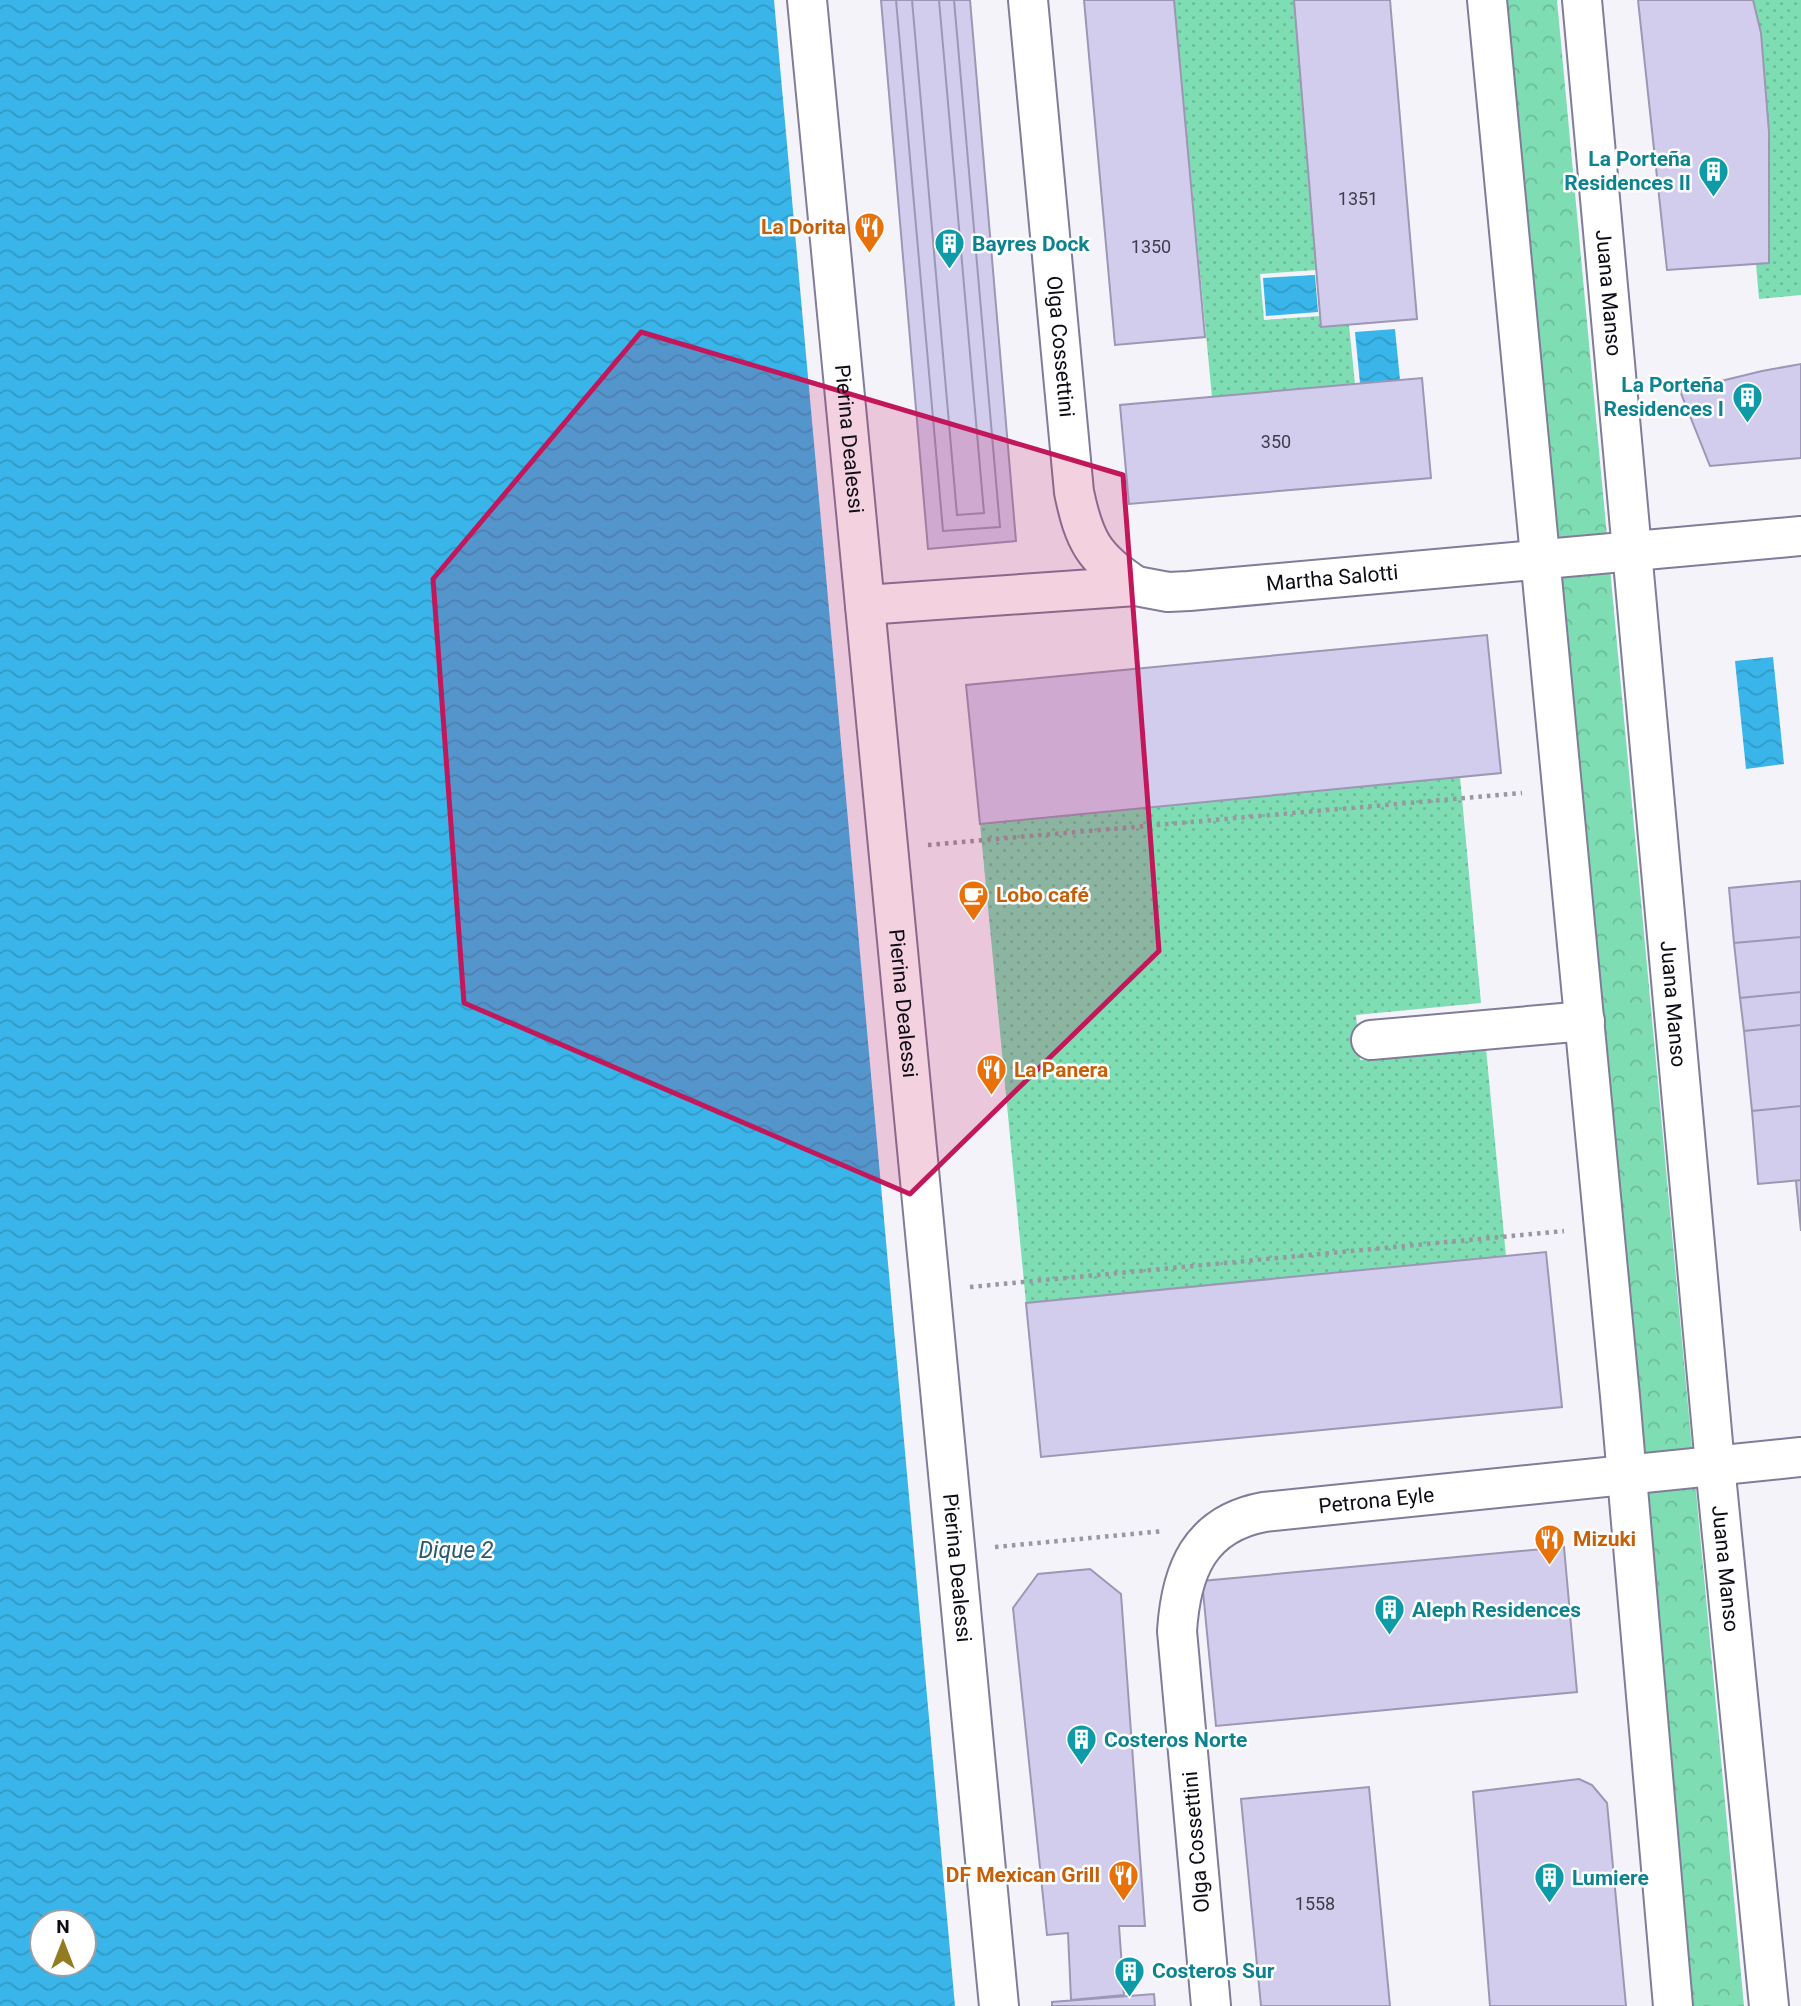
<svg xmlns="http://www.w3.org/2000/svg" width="1801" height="2006" viewBox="0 0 1801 2006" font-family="Roboto,sans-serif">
<defs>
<pattern id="park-crowns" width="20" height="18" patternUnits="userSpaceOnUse" patternTransform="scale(1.75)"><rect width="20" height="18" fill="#7fddb3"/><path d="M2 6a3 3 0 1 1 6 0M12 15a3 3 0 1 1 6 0" fill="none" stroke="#6dbc99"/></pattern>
<pattern id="garden-dots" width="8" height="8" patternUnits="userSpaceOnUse" patternTransform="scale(1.75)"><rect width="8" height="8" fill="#7fddb3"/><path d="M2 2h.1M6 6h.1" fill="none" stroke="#6dbc99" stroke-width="1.8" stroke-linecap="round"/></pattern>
<pattern id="water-waves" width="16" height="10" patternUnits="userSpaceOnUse" patternTransform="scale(1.75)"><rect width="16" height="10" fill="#39b5e9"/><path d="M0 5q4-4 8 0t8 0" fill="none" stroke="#319ac7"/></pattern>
</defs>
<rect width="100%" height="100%" fill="#f4f3fa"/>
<path fill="url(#park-crowns)" d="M 1506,0 L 1557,0 L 1744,2006 L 1692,2006 Z"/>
<path fill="url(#garden-dots)" d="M 1174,0 L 1294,0 L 1316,270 L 1260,274 L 1264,320 L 1320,316 L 1321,327 L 1349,325 L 1355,384 L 1212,397 Z
M 1753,0 L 1801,0 L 1801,295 L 1759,299 L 1756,264 L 1769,262 C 1769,175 1773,85 1753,0 Z
M 1460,777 L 1481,1003 L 1356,1015 L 1360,1060 L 1486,1049 L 1506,1256 L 1026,1303 L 980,824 Z"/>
<path fill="url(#water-waves)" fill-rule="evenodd" d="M 0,0 L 774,0 L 955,2006 L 0,2006 ZM 42,1922 L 84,1922 L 84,1964 L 42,1964 Z
M 1315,275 L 1318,312 L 1266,316 L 1263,278 Z
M 1395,329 L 1400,380 L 1360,383 L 1355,332 Z
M 1773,657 L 1784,764 L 1746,769 L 1735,661 Z"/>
<path fill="#d2cded" stroke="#9b97b5" stroke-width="2" d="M 881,0 L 970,0 L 1016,541 L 928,549 Z
M 896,0 L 954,0 L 1000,527 L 943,531 Z
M 912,0 L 939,0 L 984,513 L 957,515 Z
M 1084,0 L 1174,0 L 1205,337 L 1115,345 Z
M 1294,0 L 1390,0 L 1417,319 L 1321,327 Z
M 1638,0 L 1753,0 L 1761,33 L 1769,132 L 1769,263 L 1667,270 Z
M 1801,364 L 1801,458 L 1710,466 L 1680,391 L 1762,371 Z
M 1422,378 L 1431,478 L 1129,504 L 1120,405 Z
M 1487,635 L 1501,773 L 980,824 L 966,685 Z
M 1801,881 L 1801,937 L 1734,943 L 1729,888 Z
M 1801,937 L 1801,992 L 1740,998 L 1734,943 Z
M 1801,992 L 1801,1025 L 1744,1031 L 1740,998 Z
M 1801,1025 L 1801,1106 L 1752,1111 L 1744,1031 Z
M 1801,1106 L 1801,1180 L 1758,1184 L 1752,1111 Z
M 1801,1180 L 1801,1231 L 1796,1181 Z
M 1546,1252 L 1562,1407 L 1041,1457 L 1026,1303 Z
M 1564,1547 L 1577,1692 L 1216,1726 L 1202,1581 Z
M 1090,1569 L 1121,1594 L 1145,1926 L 1119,1926 L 1124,1995 L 1071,2000 L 1068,1933 L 1047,1935 L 1013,1608 L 1038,1574 Z
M 1579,1779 L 1592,1785 L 1607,1803 L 1626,2006 L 1490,2006 L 1473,1792 Z
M 1369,1787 L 1390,2006 L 1261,2006 L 1241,1799 Z
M 1154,1994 L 1155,2006 L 1052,2006 L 1052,2002 Z"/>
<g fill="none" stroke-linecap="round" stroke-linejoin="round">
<defs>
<g id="minor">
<path id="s1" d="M 807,0 L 999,2006"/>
<path id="s2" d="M 1028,0 L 1074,492 C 1084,540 1093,558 1136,586"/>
<path d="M 1487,0 L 1620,1396 L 1673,2006"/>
<path id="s3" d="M 1582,0 L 1715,1465 L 1769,2006"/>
<path id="s4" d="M 865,605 L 1136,586 L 1168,592 L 1189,591 L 1801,536"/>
<path d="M 1371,1040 L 1585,1021"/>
<path id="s5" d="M 1211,2006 L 1177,1631 C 1181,1571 1199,1524 1264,1512 L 1801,1457"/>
</g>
</defs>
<use href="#minor" stroke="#807c99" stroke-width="42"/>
<path stroke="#9997a0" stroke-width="4.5" stroke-dasharray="3.5 5" stroke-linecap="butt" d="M 928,845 L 1522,793
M 970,1287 L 1564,1231
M 995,1547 L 1164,1531"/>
<use href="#minor" stroke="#fff" stroke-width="38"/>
</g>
<path fill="#c2185b" fill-opacity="0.2" stroke="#c2185b" stroke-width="5" stroke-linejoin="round" d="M 641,332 L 1123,475 L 1159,951 L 910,1194 L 464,1003 L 433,579 Z"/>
<defs>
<symbol id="building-pin" viewBox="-11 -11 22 30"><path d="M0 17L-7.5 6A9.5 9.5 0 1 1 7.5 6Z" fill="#0f9aa8" stroke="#fff"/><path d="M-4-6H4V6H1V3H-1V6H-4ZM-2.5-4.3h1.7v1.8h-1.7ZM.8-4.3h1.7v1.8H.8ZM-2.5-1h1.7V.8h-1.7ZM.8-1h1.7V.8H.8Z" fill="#fff"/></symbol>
<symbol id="restaurant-pin" viewBox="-11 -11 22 30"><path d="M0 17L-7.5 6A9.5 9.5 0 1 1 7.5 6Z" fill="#e8710a" stroke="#fff"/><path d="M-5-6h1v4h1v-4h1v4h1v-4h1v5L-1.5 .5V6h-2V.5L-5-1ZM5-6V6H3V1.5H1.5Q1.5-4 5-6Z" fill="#fff"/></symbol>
<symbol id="cafe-pin" viewBox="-11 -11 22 30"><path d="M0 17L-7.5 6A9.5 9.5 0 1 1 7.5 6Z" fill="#e8710a" stroke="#fff"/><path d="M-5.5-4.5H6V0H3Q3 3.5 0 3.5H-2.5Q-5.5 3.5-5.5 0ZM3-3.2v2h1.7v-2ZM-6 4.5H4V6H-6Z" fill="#fff"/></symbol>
</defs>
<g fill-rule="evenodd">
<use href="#building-pin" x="1696" y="154" width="35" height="47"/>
<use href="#restaurant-pin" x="852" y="210" width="35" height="47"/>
<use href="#building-pin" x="932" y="226" width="35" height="47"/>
<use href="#building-pin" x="1730" y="380" width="35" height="47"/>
<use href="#cafe-pin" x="956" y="878" width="35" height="47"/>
<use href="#restaurant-pin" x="974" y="1052" width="35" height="47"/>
<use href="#restaurant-pin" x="1532" y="1522" width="35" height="47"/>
<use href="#building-pin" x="1372" y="1592" width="35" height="47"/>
<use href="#building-pin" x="1064" y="1722" width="35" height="47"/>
<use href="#restaurant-pin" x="1106" y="1858" width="35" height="47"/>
<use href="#building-pin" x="1532" y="1860" width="35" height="47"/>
<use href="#building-pin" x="1112" y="1954" width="35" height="47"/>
</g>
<g text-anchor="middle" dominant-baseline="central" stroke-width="5" stroke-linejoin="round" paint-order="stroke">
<g font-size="18" fill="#3e3c4b">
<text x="1358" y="198">1351</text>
<text x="1151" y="246">1350</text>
<text x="1276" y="441">350</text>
<text x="1315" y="1903">1558</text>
</g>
<g font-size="21" font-weight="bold" fill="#0d838f" stroke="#fff" text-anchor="start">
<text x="1691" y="159" text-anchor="end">La Porteña<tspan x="1691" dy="24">Residences II</tspan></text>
<text x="972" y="244">Bayres Dock</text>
<text x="1724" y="385" text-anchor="end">La Porteña<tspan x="1724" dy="24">Residences I</tspan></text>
<text x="1412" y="1610">Aleph Residences</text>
<text x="1104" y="1740">Costeros Norte</text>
<text x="1572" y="1878">Lumiere</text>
<text x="1152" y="1971">Costeros Sur</text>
</g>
<g font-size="21" font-weight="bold" fill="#c56008" stroke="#fff" text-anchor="start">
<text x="846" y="227" text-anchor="end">La Dorita</text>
<text x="996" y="895">Lobo café</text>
<text x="1014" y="1070">La Panera</text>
<text x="1573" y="1539">Mizuki</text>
<text x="1100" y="1875" text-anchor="end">DF Mexican Grill</text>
</g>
<g font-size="21" fill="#0d0b15" stroke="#fff">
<text stroke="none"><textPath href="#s3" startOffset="294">Juana Manso</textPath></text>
<text stroke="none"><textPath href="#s2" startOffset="348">Olga Cossettini</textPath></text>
<text stroke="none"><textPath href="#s1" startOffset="441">Pierina Dealessi</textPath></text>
<text stroke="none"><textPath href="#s4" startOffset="469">Martha Salotti</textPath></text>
<text stroke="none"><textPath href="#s1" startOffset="1008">Pierina Dealessi</textPath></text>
<text stroke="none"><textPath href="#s3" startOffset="1008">Juana Manso</textPath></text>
<text stroke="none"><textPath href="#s5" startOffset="651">Petrona Eyle</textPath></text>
<text stroke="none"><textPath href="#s1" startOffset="1575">Pierina Dealessi</textPath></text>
<text stroke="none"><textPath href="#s3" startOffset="1575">Juana Manso</textPath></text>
<text transform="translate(1196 1842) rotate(-95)">Olga Cossettini</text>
</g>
<g font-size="23" font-style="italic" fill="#29596f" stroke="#fff">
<text x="456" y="1550">Dique 2</text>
</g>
</g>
<g transform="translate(63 1943)"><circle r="33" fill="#ffffff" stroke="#9e9da1" stroke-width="2"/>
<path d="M0-5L12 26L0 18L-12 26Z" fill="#937b22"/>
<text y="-10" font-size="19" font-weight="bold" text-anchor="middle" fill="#0d0b15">N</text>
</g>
</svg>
